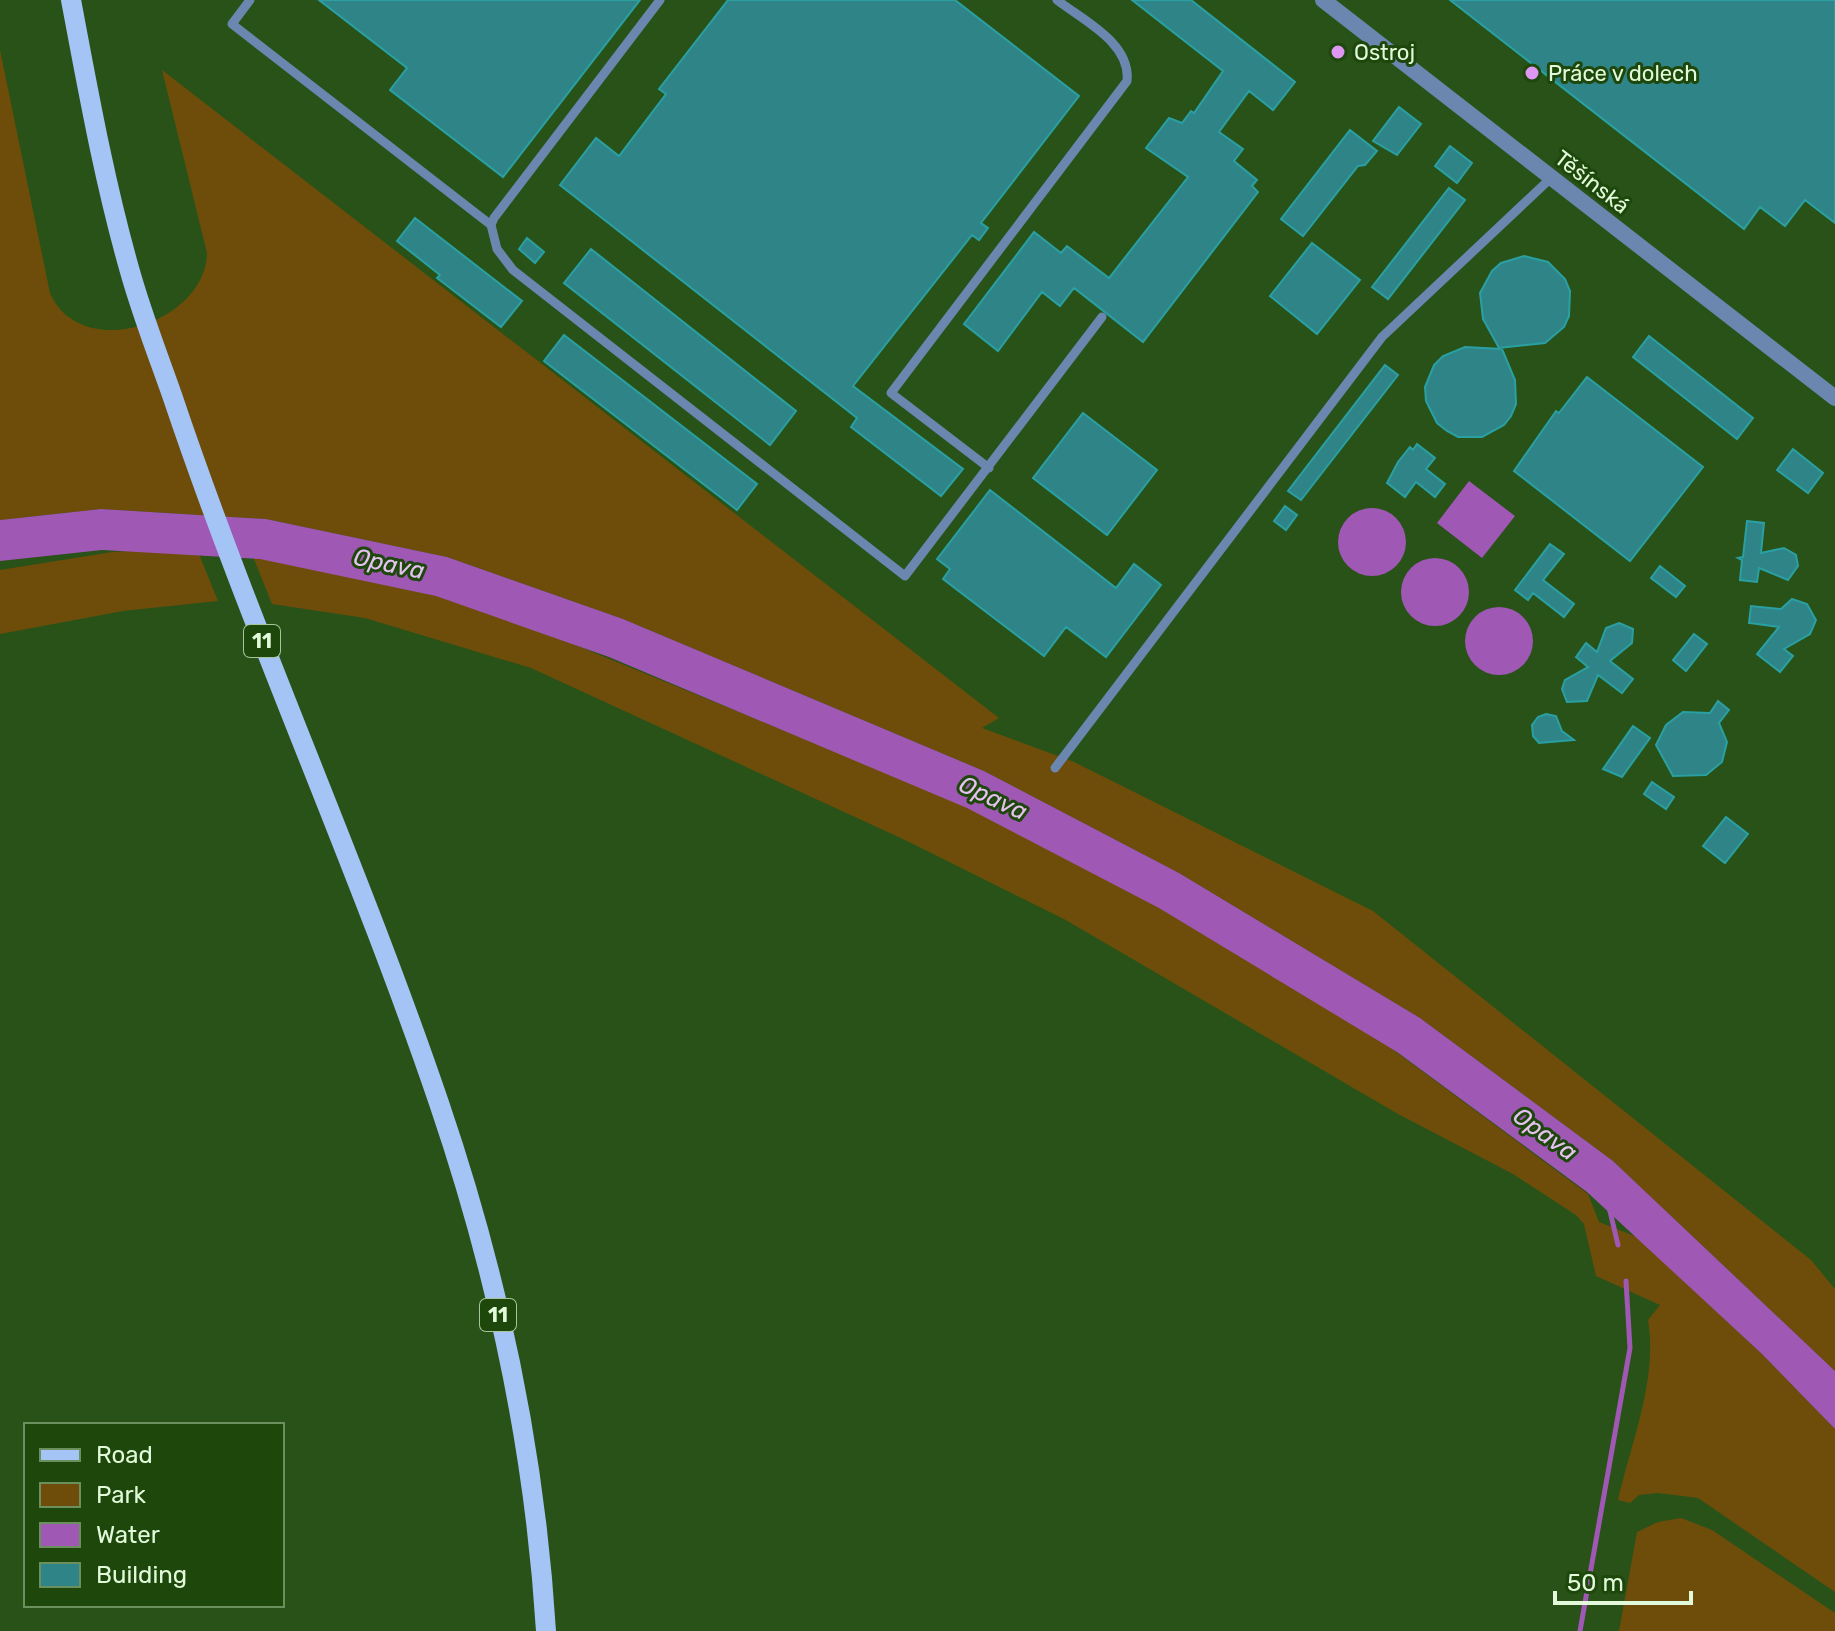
<svg xmlns="http://www.w3.org/2000/svg" width="1835" height="1631" viewBox="0 0 1835 1631" font-family="Rubik,sans-serif">
<rect width="100%" height="100%" fill="#285218"/>
<path fill="#6e4d0b" d="M 0,50 L 50,293 C 81,364 206,323 207,253 L 162,70 L 999,718 L 982,728 L 1074,762 L 1373,911 L 1811,1260 L 1835,1289 L 1835,1371 L 1613,1161 L 1420,1018 L 1179,873 L 984,771 L 623,619 L 447,557 L 266,519 L 101,509 L 0,520 Z
M 152,550 L 199,554 L 218,601 L 123,611 L 0,634 L 0,570 L 112,552 Z
M 252,554 L 414,588 L 551,635 L 944,796 L 1132,892 L 1361,1026 L 1588,1194 L 1599,1222 L 1637,1237 L 1762,1354 L 1835,1429 L 1835,1592 L 1698,1498 L 1658,1493 L 1639,1495 L 1630,1503 L 1618,1500 C 1631,1443 1658,1379 1648,1320 L 1660,1305 L 1596,1276 L 1584,1224 L 1576,1215 L 1513,1174 L 1398,1114 L 1064,919 L 905,840 L 531,668 L 365,618 L 272,604 Z
M 1681,1518 L 1712,1530 L 1835,1613 L 1835,1631 L 1619,1631 L 1637,1532 L 1658,1522 Z"/>
<path fill="#9f58b4" d="M 1469,481 L 1515,516 L 1482,558 L 1437,523 Z
M1338 542a34 34 0 1 1 68 0a34 34 0 1 1-68 0Z
M 101,509 L 266,519 L 447,557 L 623,619 L 984,771 L 1179,873 L 1420,1018 L 1613,1161 L 1835,1371 L 1835,1429 L 1762,1354 L 1587,1192 L 1397,1052 L 1159,908 L 967,808 L 609,657 L 436,596 L 260,559 L 102,550 L 0,561 L 0,520 Z
M1401 592a34 34 0 1 1 68 0a34 34 0 1 1-68 0Z
M1465 641a34 34 0 1 1 68 0a34 34 0 1 1-68 0Z"/>
<g fill="none" stroke-linecap="round" stroke-linejoin="round">
<path stroke="#9f58b4" stroke-width="5" d="M 1609,1207 L 1618,1245
M 1580,1631 L 1630,1348 L 1626,1281"/>
</g>
<path fill="#2f8487" stroke="#2aa0a3" stroke-width="2" d="M 319,0 L 640,0 L 503,177 L 390,90 L 407,68 Z
M 728,0 L 955,0 L 1079,96 L 981,223 L 988,228 L 979,240 L 972,235 L 853,386 L 963,469 L 941,496 L 851,427 L 857,418 L 560,185 L 596,138 L 619,156 L 666,94 L 659,89 Z
M 1132,0 L 1191,0 L 1295,82 L 1273,110 L 1249,91 L 1219,132 L 1243,149 L 1234,161 L 1257,180 L 1252,186 L 1258,192 L 1143,342 L 1074,288 L 1060,306 L 1042,292 L 998,351 L 964,324 L 1034,232 L 1061,253 L 1067,246 L 1109,278 L 1188,177 L 1146,148 L 1169,118 L 1182,123 L 1191,111 L 1194,113 L 1223,71 Z
M 1450,0 L 1835,0 L 1835,223 L 1805,200 L 1785,226 L 1760,207 L 1744,229 Z
M 1399,107 L 1421,124 L 1397,155 L 1373,141 Z
M 1350,130 L 1377,151 L 1365,165 L 1358,166 L 1303,236 L 1281,219 Z
M 1450,146 L 1472,163 L 1457,183 L 1435,166 Z
M 1449,188 L 1465,200 L 1388,299 L 1372,287 Z
M 415,218 L 522,301 L 501,327 L 437,278 L 440,275 L 397,241 Z
M 527,238 L 544,252 L 535,263 L 519,249 Z
M 1312,243 L 1360,280 L 1317,334 L 1270,296 Z
M 591,249 L 796,411 L 770,445 L 564,283 Z
M 1524,256 L 1548,262 L 1565,279 L 1570,291 L 1569,316 L 1564,327 L 1545,343 L 1499,348 L 1483,319 L 1480,293 L 1492,271 L 1501,263 Z
M 564,335 L 757,484 L 737,510 L 544,361 Z
M 1649,336 L 1753,418 L 1737,439 L 1633,357 Z
M 1465,347 L 1502,349 L 1515,380 L 1516,404 L 1511,416 L 1504,425 L 1482,437 L 1458,437 L 1447,431 L 1437,423 L 1426,401 L 1425,387 L 1434,365 L 1443,356 Z
M 1385,365 L 1398,375 L 1301,500 L 1288,491 Z
M 1587,377 L 1703,467 L 1630,561 L 1514,471 L 1556,411 L 1559,413 Z
M 1083,413 L 1157,470 L 1107,535 L 1033,478 Z
M 1417,444 L 1435,458 L 1426,469 L 1445,484 L 1435,497 L 1416,482 L 1405,497 L 1387,483 L 1398,462 L 1410,447 L 1413,450 Z
M 1793,449 L 1823,473 L 1808,493 L 1777,470 Z
M 990,490 L 1116,588 L 1134,564 L 1161,585 L 1106,657 L 1066,627 L 1044,656 L 943,579 L 950,569 L 937,559 Z
M 1285,506 L 1297,515 L 1286,530 L 1274,521 Z
M 1747,521 L 1764,523 L 1761,553 L 1784,548 L 1796,555 L 1798,566 L 1788,580 L 1759,568 L 1757,582 L 1740,580 L 1742,560 L 1738,558 L 1743,557 Z
M 1550,544 L 1564,554 L 1543,580 L 1574,604 L 1564,617 L 1533,593 L 1528,600 L 1515,590 Z
M 1660,566 L 1685,586 L 1676,597 L 1651,578 Z
M 1792,599 L 1807,604 L 1816,620 L 1810,634 L 1784,649 L 1793,656 L 1780,672 L 1757,654 L 1779,627 L 1749,623 L 1751,606 L 1781,609 Z
M 1619,623 L 1633,629 L 1632,643 L 1610,661 L 1633,679 L 1622,693 L 1598,675 L 1587,701 L 1567,702 L 1562,689 L 1565,680 L 1588,667 L 1576,657 L 1586,643 L 1597,652 L 1606,628 Z
M 1694,634 L 1707,644 L 1686,671 L 1673,660 Z
M 1718,701 L 1729,710 L 1719,723 L 1727,742 L 1722,762 L 1706,775 L 1673,776 L 1656,745 L 1666,725 L 1683,712 L 1710,713 Z
M 1546,714 L 1556,716 L 1562,731 L 1574,740 L 1539,743 L 1533,736 L 1532,725 L 1538,717 Z
M 1633,726 L 1650,738 L 1622,777 L 1603,769 Z
M 1652,782 L 1674,797 L 1666,809 L 1644,794 Z
M 1726,817 L 1748,834 L 1725,863 L 1703,846 Z"/>
<g fill="none" stroke-linecap="round" stroke-linejoin="round">
<path stroke="#6b86af" stroke-width="9" d="M 250,0 L 232,24 L 491,225
M 660,0 L 494,218 L 491,225 L 497,249 L 513,270 L 905,576 L 1102,317
M 989,468 L 891,393 L 1127,81 C 1131,43 1084,21 1057,0
M 1055,768 L 1382,337 L 1551,178"/>
<path stroke="#6b86af" stroke-width="16" d="M 1323,0 L 1835,398"/>
<path stroke="#a3c4f5" stroke-width="20" d="M 71,0 C 88,90 104,180 129,268 C 141,312 158,355 173,398 C 253,636 358,865 439,1103 C 497,1273 535,1452 546,1631"/>
</g>
<g fill="#de98f3" stroke="#1d470b" stroke-width="3">
<circle cx="1338" cy="52" r="8"/>
<circle cx="1532" cy="73" r="8"/>
</g>
<g text-anchor="middle" dominant-baseline="central" stroke-width="6" stroke-linejoin="round" paint-order="stroke">
<g fill="#1d470b" stroke="#a7c49c" stroke-width="2">
<rect x="244" y="625" width="36" height="32" rx="6"/>
<rect x="480" y="1299" width="36" height="32" rx="6"/>
</g>
<g font-size="20" font-weight="bold" fill="#e2fada">
<text x="262" y="641">11</text>
<text x="498" y="1315">11</text>
</g>
<g font-size="22" fill="#e2fada" stroke="#1d470b" text-anchor="start">
<text x="1354" y="52">Ostroj</text>
<text x="1548" y="73">Práce v dolech</text>
</g>
<g font-size="22" fill="#e2fada" stroke="#1d470b">
<text transform="translate(1592 182) rotate(38)">Těšínská</text>
</g>
<g font-size="24" font-style="italic" fill="#e6c2f1" stroke="#1d470b">
<text transform="translate(389 564) rotate(12)">Opava</text>
<text transform="translate(993 798) rotate(25)">Opava</text>
<text transform="translate(1545 1134) rotate(36)">Opava</text>
</g>
</g>
<rect x="24" y="1423" width="260" height="184" fill="#1d470b" stroke="#6c8f5e" stroke-width="2"/>
<rect x="40" y="1449" width="40" height="12" fill="#a3c4f5" stroke="#6c8f5e" stroke-width="2"/>
<text x="96" y="1463" font-size="24" fill="#e2fada">Road</text>
<rect x="40" y="1483" width="40" height="24" fill="#6e4d0b" stroke="#6c8f5e" stroke-width="2"/>
<text x="96" y="1503" font-size="24" fill="#e2fada">Park</text>
<rect x="40" y="1523" width="40" height="24" fill="#9f58b4" stroke="#6c8f5e" stroke-width="2"/>
<text x="96" y="1543" font-size="24" fill="#e2fada">Water</text>
<rect x="40" y="1563" width="40" height="24" fill="#2f8487" stroke="#6c8f5e" stroke-width="2"/>
<text x="96" y="1583" font-size="24" fill="#e2fada">Building</text>
<path d="M1555 1591v12h136v-12" fill="none" stroke="#e2fada" stroke-width="4"/>
<text x="1567" y="1591" font-size="24" fill="#e2fada" stroke="#1d470b" stroke-width="6" paint-order="stroke">50 m</text>
</svg>
